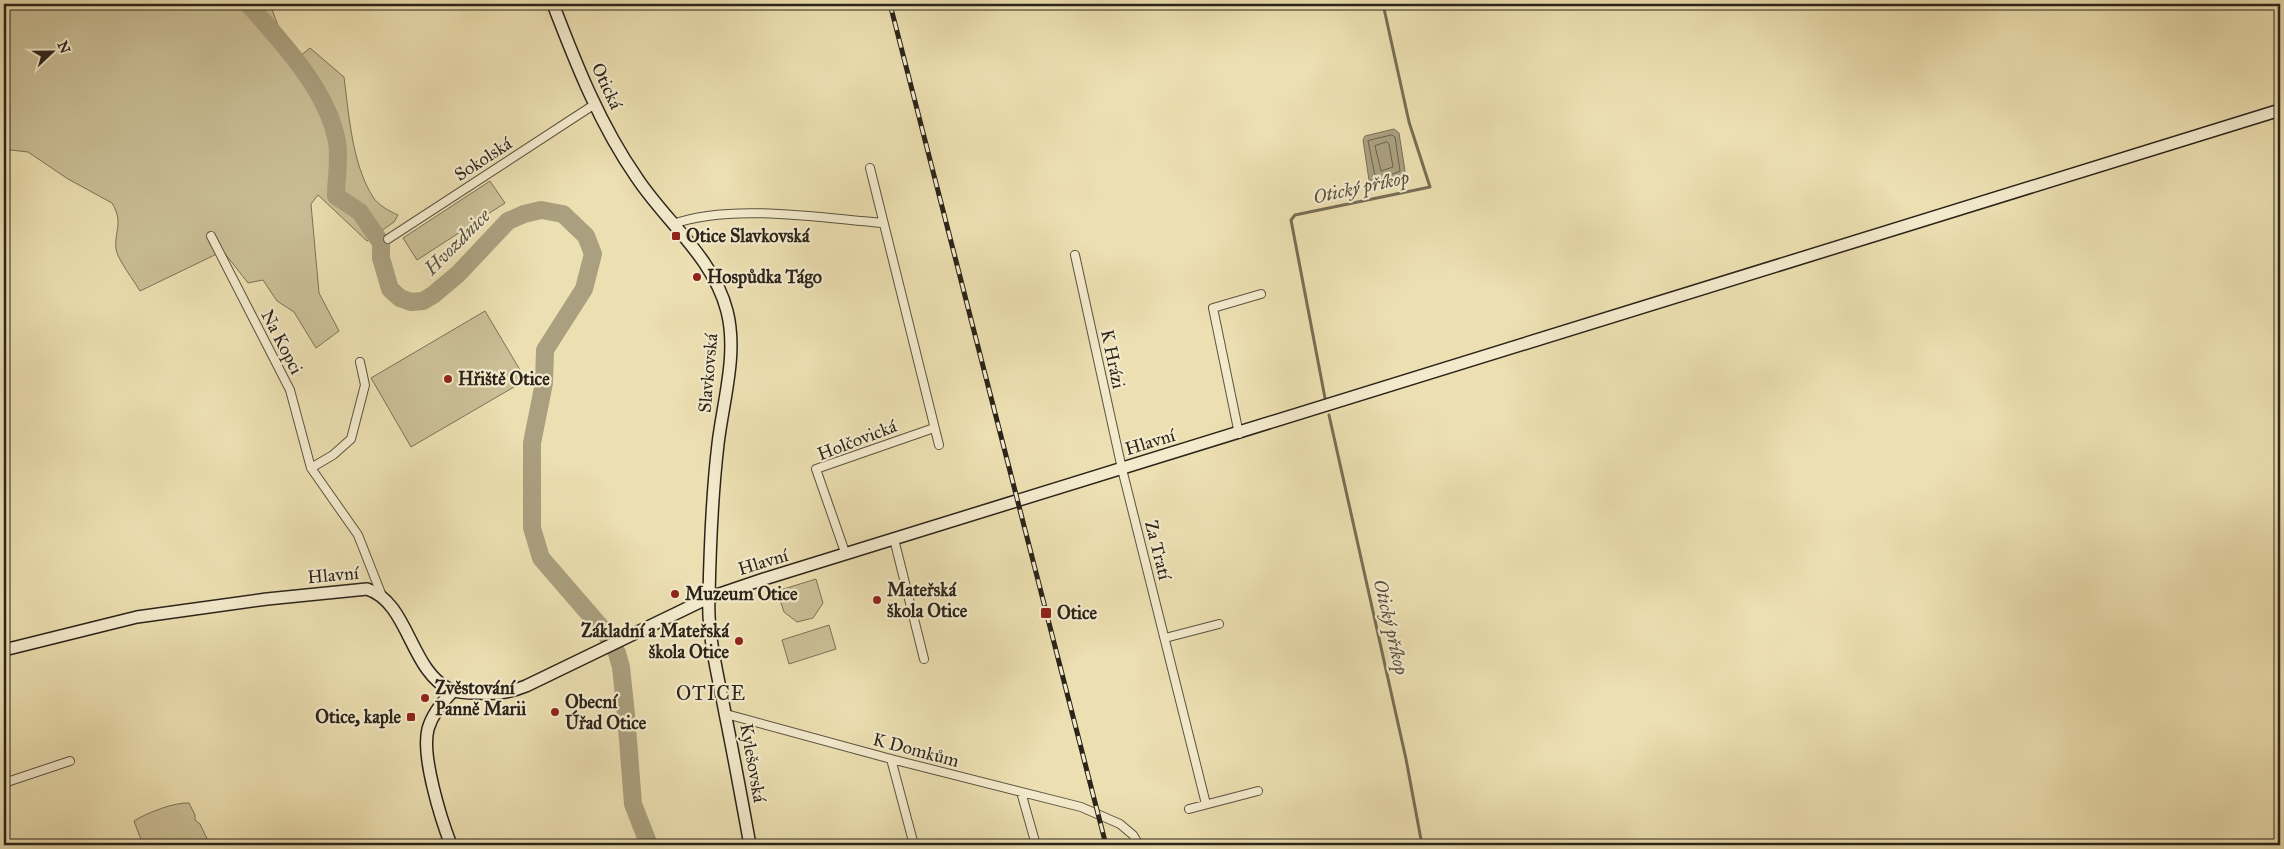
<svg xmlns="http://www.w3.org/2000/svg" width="2284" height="849" viewBox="0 0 2284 849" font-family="'IM FELL Great Primer',serif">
<rect width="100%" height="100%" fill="#ecdfb1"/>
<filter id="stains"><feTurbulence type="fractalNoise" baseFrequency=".004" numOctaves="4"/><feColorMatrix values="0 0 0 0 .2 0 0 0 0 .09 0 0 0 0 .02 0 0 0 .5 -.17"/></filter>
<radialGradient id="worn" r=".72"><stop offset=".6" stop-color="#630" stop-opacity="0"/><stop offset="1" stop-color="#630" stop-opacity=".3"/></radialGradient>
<path fill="#cbbf97" stroke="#7b7258" d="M 4,4 L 270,4 L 286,47 L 295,60 L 310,48 L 344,77 C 349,115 352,164 373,197 C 378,205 389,211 398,215 L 394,222 L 367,241 L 318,195 L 311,204 L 319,293 L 339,331 L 316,348 L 294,312 L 277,301 L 263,280 L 248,283 L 223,251 L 140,291 C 135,282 117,259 116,249 C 114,231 124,223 112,203 L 68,179 L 28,152 L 11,150 L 4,153 Z
M 490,181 L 505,203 L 417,260 L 403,238 Z
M 485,311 L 526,380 L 411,447 L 371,378 Z
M 816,579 L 823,603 L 813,618 L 797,622 L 784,612 L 777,591 Z
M 829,625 L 836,649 L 789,664 L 782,640 Z
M 189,803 L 195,815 L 195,820 L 200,824 L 210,845 L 143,845 L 134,821 C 146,813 175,802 189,803 Z"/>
<path fill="#aa9f7e" stroke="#776e56" d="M 1394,129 L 1399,133 L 1405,171 L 1403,176 L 1383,183 L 1369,180 L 1363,140 L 1365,136 Z"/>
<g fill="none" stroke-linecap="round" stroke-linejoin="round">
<path stroke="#6a624c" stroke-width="1" d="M 1392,135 L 1395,137 L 1400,171 L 1383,178 L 1375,176 L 1368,141 Z
M 1387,142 L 1389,144 L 1393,167 L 1381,171 L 1375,146 Z"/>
<path stroke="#776e56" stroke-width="3" d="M 1325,398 L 1291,220 L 1295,215 L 1430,187 L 1409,122 L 1383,4
M 1329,415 L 1406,759 L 1422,845"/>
<path stroke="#aa9f7e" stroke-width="18" d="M 248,4 C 282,42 328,91 337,142 C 340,159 336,179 336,196 L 360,212 L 381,243 L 381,258 L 390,289 L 400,298 L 411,302 L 423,301 L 433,295 L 458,274 L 508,221 L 524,214 L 541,210 L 563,214 L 586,236 L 593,254 L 584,289 L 545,350 L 544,383 L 532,443 L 532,528 L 541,558 L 605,632 L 617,653 L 621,667 L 626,715 L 633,804 L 649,845"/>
<defs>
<path id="street" d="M 870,168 L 939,445
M 673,224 C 731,203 820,218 882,223
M 211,236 L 290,390 L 311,468 L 358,535 L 382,596
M 388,239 L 595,104
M 1075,255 L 1122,469 L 1206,804
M 1239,434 L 1213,308 L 1261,294
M 311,468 L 333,455 L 351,439 L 365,385 L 360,362
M 894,539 L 924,659
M 846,555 L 816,469 L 934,428
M 1165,638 L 1219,624
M 726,714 L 891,759 L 1081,807 L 1120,824 L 1133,835 L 1139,845
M 891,759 L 914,845
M 4,783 L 70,761
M 1021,792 L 1036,845
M 1189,809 L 1258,791"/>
<path id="secondary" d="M 553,4 C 576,64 600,125 637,178 C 666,222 713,257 727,311 C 738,354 723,401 718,444 C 712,495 710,546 709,597 C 707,635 718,675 725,713 C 734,757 742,801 750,845
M 4,650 L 137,617 L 267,599 L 367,589 C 409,602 410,672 451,690 C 459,693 469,693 477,693 C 495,694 509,693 526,686 L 708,598 L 764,579 L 2280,110
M 451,845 C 441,819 421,756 428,729 C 432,715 442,702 453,691"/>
</defs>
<use href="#street" stroke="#5b5340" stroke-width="10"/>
<use href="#secondary" stroke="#2b241a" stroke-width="14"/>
<use href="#street" stroke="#f3eacc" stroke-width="8"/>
<use href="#secondary" stroke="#f3eacc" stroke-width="11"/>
<defs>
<path id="rail" d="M 890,4 L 1106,845"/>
</defs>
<use href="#rail" stroke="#2b241a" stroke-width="5"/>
<use href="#rail" stroke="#f3eacc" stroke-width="3" stroke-dasharray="9" stroke-linecap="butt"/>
</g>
<g fill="#8f2418" stroke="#f3eacc" stroke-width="2">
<rect x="671" y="231" width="10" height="10" rx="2.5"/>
<circle cx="697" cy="277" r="5"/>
<circle cx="448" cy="379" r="5"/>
<circle cx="675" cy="594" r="5"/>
<circle cx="877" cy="600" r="5"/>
<rect x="1040" y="607" width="12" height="12" rx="2.5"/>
<circle cx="739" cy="641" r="5"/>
<circle cx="425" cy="698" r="5"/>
<circle cx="555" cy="712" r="5"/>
<rect x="406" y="712" width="10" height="10" rx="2.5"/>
</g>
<g text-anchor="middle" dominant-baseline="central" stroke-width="4.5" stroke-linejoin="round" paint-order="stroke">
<g font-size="18" fill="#2b241a" stroke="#f3eacc">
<text transform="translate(607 86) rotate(65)">Otická</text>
<text transform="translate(483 159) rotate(-33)">Sokolská</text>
<text transform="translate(282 342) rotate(63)">Na Kopci</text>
<text transform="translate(1113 359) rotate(78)">K Hrázi</text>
<text transform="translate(708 373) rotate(-85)">Slavkovská</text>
<text transform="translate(857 440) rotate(-21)">Holčovická</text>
<text transform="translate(1150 442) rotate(-17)">Hlavní</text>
<text transform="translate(1158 550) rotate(76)">Za Tratí</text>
<text transform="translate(763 562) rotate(-17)">Hlavní</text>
<text transform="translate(333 575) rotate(-5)">Hlavní</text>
<text transform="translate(916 750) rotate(15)">K Domkům</text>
<text transform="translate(753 763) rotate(80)">Kylešovská</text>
</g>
<g font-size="18" font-weight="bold" fill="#2b241a" stroke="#f3eacc" text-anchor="start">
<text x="686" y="236">Otice Slavkovská</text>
<text x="707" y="277">Hospůdka Tágo</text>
<text x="458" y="379">Hřiště Otice</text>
<text x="887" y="590">Mateřská<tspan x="887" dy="21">škola Otice</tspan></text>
<text x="685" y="594">Muzeum Otice</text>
<text x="1057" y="613">Otice</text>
<text x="729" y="631" text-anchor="end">Základní a Mateřská<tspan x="729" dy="21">škola Otice</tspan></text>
<text x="435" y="688">Zvěstování<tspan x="435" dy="21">Panně Marii</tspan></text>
<text x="565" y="702">Obecní<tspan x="565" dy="21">Úřad Otice</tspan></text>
<text x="401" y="717" text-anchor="end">Otice, kaple</text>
</g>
<g font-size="19" font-style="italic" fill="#574f3d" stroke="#f3eacc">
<text transform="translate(1361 187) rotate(-12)">Otický příkop</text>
<text transform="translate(457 242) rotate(-45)">Hvozdnice</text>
<text transform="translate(1391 627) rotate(77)">Otický příkop</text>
</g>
<g font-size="20" letter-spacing="1" fill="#2b241a" stroke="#f3eacc">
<text x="711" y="693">OTICE</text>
</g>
</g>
<rect width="2284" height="849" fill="none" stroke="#ecdfb1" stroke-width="20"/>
<rect x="5" y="5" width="2274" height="839" fill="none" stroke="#2b241a" stroke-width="2.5"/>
<rect x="10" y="10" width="2264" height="829" fill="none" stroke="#2b241a"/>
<g transform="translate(52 52) rotate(68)" stroke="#f3eacc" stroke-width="4" paint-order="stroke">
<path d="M0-4L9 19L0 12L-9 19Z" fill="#2b241a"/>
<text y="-8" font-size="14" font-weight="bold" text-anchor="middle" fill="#2b241a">N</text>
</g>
<rect width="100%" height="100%" filter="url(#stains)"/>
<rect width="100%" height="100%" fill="url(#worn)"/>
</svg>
